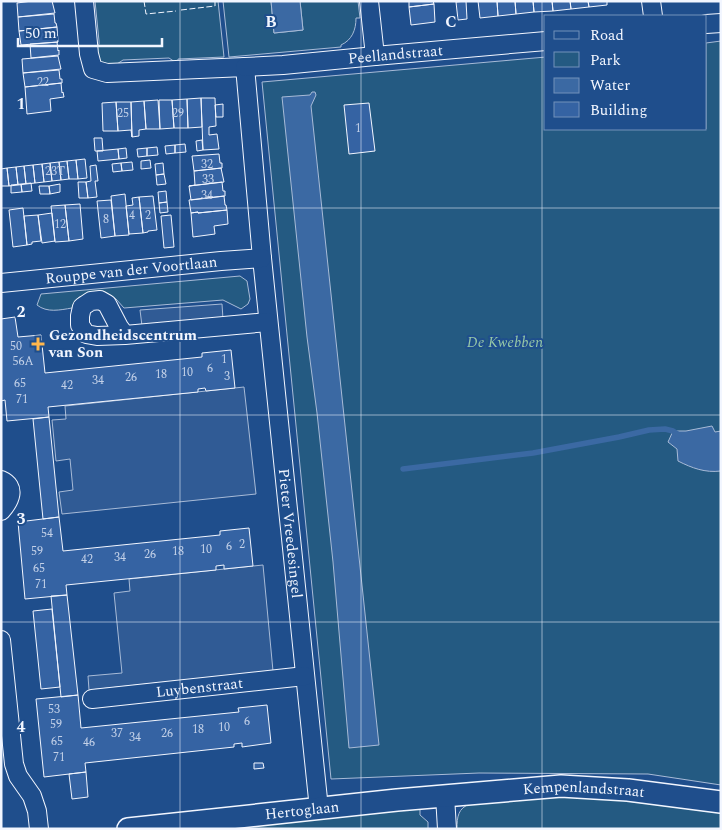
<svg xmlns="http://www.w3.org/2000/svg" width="722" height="830" viewBox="0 0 722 830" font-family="Spectral,serif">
<rect width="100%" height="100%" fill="#1f4e8c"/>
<path fill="#245a82" stroke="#a8bbd7" d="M 95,1 L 218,1 L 224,57 L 178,59 L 178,64 L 169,58 L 123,60 L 114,66 C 101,64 99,63 95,51 L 99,44 L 99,41 Z
M 223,1 L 271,1 L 274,33 L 303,30 L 300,1 L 358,1 L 360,18 L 356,18 C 356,30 352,40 341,45 L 341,47 L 229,57 Z
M 721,41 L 721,785 L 648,774 L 479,773 L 331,779 L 262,82 L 546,57 L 546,129 L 706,129 L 706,43 Z
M 240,276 L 247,281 L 250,299 L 248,304 L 241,309 L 223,300 L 124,308 L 116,299 L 110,295 L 79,297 L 72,308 C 60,310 47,313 37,305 L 41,294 Z
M 557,796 L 611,799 L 721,813 L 721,829 L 457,829 C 457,817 458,808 470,804 Z
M 420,808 L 420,815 L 428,822 L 428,829 L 208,829 Z"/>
<path fill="#305b95" stroke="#a8bbd7" d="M 222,304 L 223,319 L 142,326 L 140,310 Z
M 244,387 L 256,494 L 62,514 L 59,492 L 73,490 L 70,459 L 56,461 L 52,420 L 66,419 L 65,406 Z
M 263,565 L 273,671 L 89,690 L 88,676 L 122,673 L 114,593 L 130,591 L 129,579 Z"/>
<path fill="#3b69a3" stroke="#a8bbd7" d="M 271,1 L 300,1 L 303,30 L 274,33 Z
M 312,92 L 315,92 L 316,95 L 311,106 L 379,745 L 349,748 L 333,562 L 317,413 L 307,337 L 282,97 L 310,95 Z
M 712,426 L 715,432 L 721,431 L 721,471 C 705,473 692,468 678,461 L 677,449 L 668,442 L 673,431 L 686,431 Z"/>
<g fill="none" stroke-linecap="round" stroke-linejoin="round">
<path stroke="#3b69a3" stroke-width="5.5" d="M 403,469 L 533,453 L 619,437 L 649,430 L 665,429 L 673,431 L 679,435"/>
</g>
<path fill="#3563a3" stroke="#f2f6ff" d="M 32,1 L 52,1 L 55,13 L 18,17 L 17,3 Z
M 409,1 L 433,1 L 434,4 L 409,7 Z
M 466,1 L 467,19 L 458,20 L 456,2 Z
M 478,1 L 497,1 L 498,16 L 480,18 Z
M 497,1 L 515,1 L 516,14 L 498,16 Z
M 515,1 L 533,1 L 534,12 L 516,14 Z
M 533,1 L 552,1 L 553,11 L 534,12 Z
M 552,1 L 570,1 L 571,9 L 553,11 Z
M 570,1 L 588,1 L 589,7 L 571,9 Z
M 588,1 L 607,1 L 607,5 L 589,7 Z
M 434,4 L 435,22 L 411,25 L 409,7 Z
M 54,14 L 55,23 L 56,23 L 57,27 L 19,31 L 18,17 Z
M 57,27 L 58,42 L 21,45 L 19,31 Z
M 57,42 L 58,51 L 59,50 L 59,55 L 31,58 L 30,44 L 58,42 Z
M 58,56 L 61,69 L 23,73 L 22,59 Z
M 59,70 L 60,79 L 62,79 L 62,83 L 25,87 L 23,73 Z
M 61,83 L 62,93 L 63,92 L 64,97 L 50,99 L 51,111 L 27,114 L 25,87 Z
M 201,98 L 215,98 L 216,126 L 209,127 L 209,135 L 217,134 L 219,149 L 203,150 Z
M 201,98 L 202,127 L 188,128 L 187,99 Z
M 187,99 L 188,128 L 174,128 L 172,100 Z
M 158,100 L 160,129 L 146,129 L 144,101 Z
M 159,100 L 172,100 L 174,128 L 160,129 Z
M 144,101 L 146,129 L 139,130 L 139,136 L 132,137 L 131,102 Z
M 116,102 L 118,131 L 103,131 L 102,103 Z
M 116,102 L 131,102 L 132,137 L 131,130 L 118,131 Z
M 369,103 L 375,151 L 349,154 L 344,105 Z
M 223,104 L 223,117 L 216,117 L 215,105 Z
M 94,138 L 102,138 L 103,151 L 95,151 Z
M 202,140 L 203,150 L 197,151 L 196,141 Z
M 185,144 L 186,152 L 175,153 L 175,145 Z
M 175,145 L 175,153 L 166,154 L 165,146 Z
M 157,147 L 158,155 L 147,156 L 147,148 Z
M 126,148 L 127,158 L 119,159 L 118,149 Z
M 147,148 L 147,156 L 138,157 L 137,149 Z
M 118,149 L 119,159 L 98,161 L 97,151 Z
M 219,154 L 220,163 L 222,163 L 222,168 L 194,171 L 192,156 Z
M 85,159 L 87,178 L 78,179 L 76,160 Z
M 76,160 L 78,179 L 69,179 L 67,161 Z
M 150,160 L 151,168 L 141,169 L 141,161 Z
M 67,161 L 69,179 L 61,180 L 59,162 Z
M 59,162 L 61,180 L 52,181 L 50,163 Z
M 132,162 L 133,170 L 122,171 L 121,163 Z
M 50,163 L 52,181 L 44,182 L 42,164 Z
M 121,163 L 122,171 L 113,172 L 112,164 Z
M 163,163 L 164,174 L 156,175 L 155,164 Z
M 42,164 L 44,182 L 35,183 L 33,165 Z
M 33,165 L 35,183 L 26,184 L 24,166 Z
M 96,165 L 98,181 L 95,181 L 97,197 L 88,198 L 86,182 L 91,181 L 90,166 Z
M 24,166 L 26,184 L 18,185 L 16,167 Z
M 16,167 L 18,185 L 9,186 L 7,168 Z
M 7,168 L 9,186 L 1,186 L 1,169 Z
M 221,168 L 224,182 L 189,186 L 195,185 L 194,171 Z
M 164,174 L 166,184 L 157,185 L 156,175 Z
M 78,182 L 86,182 L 88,198 L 79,198 Z
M 222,182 L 223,191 L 225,191 L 225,196 L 191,200 L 189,186 Z
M 31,183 L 32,191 L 22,192 L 21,184 Z
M 21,184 L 22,192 L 11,193 L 11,185 Z
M 60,184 L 60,192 L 50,194 L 49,186 Z
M 39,186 L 49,186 L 50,194 L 40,194 Z
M 166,191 L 167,202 L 159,203 L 158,192 Z
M 125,194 L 129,235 L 115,236 L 111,196 Z
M 153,196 L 157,230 L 148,231 L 148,232 L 143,233 L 139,197 Z
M 224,196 L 225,205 L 226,205 L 227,210 L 198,213 L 198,212 L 191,213 L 189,200 Z
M 139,197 L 143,233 L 129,234 L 126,206 L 133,205 L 132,198 Z
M 111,200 L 115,236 L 101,238 L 97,201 Z
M 167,202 L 168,212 L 160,213 L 159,203 Z
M 80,204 L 83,239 L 69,241 L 65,205 Z
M 65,205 L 69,241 L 55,242 L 51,206 Z
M 23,208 L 27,245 L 13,247 L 9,210 Z
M 227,210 L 228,224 L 214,226 L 215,234 L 193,237 L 191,213 L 198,212 L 198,213 Z
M 52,213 L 55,241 L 42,243 L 38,215 Z
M 38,215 L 41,241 L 32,242 L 32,244 L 27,245 L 24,216 Z
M 171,215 L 174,247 L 164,248 L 161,216 Z
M 15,317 L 18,337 L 41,335 L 45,373 L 202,357 L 202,353 L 231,350 L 235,388 L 206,391 L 205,388 L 198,389 L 198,392 L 48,407 L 49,417 L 7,421 L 5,400 L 1,401 L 1,319 Z
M 49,417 L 59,517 L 43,519 L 33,419 Z
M 59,517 L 63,551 L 220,535 L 220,531 L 249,528 L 253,566 L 224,569 L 224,565 L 216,566 L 216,570 L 66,585 L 67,595 L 25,599 L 18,522 Z
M 67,595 L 78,695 L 61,697 L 51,596 Z
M 52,609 L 60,687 L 41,689 L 33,611 Z
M 78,695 L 81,728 L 239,712 L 238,708 L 267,705 L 271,743 L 242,747 L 242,743 L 234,744 L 234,747 L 85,763 L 86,772 L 44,777 L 36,699 Z
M 254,763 L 263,763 L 264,768 L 254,769 Z
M 86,772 L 88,797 L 72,799 L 69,774 Z"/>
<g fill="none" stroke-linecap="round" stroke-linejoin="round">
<defs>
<g id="minor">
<path id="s1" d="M 84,1 L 89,54 L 93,69 L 107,73 L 245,67 L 262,258 L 319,809"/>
<path d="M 369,1 L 375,56"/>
<path d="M 651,1 L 653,16"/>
<path d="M 706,24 L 721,23"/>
<path id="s2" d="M 245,67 L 283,65 L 375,56 L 546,41"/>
<path id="s3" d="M 1,283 L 221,261 L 262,258"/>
<path d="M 125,335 L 97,336 L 86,334 L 80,325 L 80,316 L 82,307 L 91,301 L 100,300 L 107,304 L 119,327 L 125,335 L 268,322"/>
<path d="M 1,480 C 17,487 10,501 1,511"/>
<path d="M 1,640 L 14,764 L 18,776 L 32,796 L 37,811 L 39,829"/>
<path id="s4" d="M 92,699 L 305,676"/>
<path d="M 445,796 L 447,829"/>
</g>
<g id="tertiary">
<path id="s5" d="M 128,829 L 397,800 L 561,786 L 628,790 L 721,802"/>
</g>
</defs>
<use href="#minor" stroke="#f2f6ff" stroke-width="20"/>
<use href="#tertiary" stroke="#f2f6ff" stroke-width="24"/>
<use href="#minor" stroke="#1f4e8c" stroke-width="18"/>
<use href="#tertiary" stroke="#1f4e8c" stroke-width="21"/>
<path stroke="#f2f6ff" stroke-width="1" stroke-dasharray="6 2.5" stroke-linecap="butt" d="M 144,1 L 146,14 L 176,11
M 181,10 L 215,6 L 215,1"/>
</g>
<path fill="none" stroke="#f2f6ff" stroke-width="1" stroke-opacity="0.55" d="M 180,1 L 180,829M 361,1 L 361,829M 542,1 L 542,829M 1,208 L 721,208M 1,415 L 721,415M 1,622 L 721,622"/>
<path fill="#ffb74d" stroke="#1f4e8c" stroke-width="2" d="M35.5 336.5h5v5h5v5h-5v5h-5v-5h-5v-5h5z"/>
<g text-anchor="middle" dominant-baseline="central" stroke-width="4" stroke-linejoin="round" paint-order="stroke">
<g font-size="12" fill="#c3d1e8">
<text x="43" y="82">22</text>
<text x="123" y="113">25</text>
<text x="178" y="113">29</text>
<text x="358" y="128">1</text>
<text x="207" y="164">32</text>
<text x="55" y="171">23T</text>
<text x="208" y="179">33</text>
<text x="207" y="195">34</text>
<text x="132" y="215">4</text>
<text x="148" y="215">2</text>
<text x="106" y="219">8</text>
<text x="60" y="224">12</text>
<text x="16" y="346">50</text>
<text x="224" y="359">1</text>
<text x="23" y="361">56A</text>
<text x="210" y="368">6</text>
<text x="187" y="372">10</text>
<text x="161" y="374">18</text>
<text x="227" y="376">3</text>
<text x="131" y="377">26</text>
<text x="98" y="380">34</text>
<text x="20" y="383">65</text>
<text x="67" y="385">42</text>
<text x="22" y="399">71</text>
<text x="47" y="533">54</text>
<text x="242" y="544">2</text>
<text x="229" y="546">6</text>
<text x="206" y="549">10</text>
<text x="37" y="551">59</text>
<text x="178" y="551">18</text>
<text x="150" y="554">26</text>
<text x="120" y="557">34</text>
<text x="87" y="559">42</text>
<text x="39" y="568">65</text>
<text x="41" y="584">71</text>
<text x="54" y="709">53</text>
<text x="247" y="721">6</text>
<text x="56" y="724">59</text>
<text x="224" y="727">10</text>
<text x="198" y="729">18</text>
<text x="117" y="733">37</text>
<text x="167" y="733">26</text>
<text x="135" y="737">34</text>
<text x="57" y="741">65</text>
<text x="89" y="742">46</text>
<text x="59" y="757">71</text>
</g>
<g font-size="15" fill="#f2f6ff" stroke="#1f4e8c">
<text stroke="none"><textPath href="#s2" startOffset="151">Peellandstraat</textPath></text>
<text stroke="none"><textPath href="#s3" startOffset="131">Rouppe van der Voortlaan</textPath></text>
<text stroke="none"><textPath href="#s1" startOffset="690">Pieter Vreedesingel</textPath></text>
<text stroke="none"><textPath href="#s4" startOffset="108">Luybenstraat</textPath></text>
<text stroke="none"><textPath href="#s5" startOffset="458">Kempenlandstraat</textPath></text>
<text stroke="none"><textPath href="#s5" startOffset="175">Hertoglaan</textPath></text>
</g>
<g font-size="15" font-weight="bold" fill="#f2f6ff" stroke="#1f4e8c" text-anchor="start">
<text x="49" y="335">Gezondheidscentrum<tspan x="49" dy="17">van Son</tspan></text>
</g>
<g font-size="15" font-style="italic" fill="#97c8a6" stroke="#1f4e8c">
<text x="505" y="342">De Kwebben</text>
</g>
</g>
<g font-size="16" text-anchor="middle" font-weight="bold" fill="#f2f6ff" stroke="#1f4e8c" stroke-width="4" stroke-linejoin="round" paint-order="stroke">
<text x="271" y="27">B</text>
<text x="451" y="27">C</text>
<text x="21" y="109">1</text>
<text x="21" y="317">2</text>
<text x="21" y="524">3</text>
<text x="21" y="732">4</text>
</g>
<rect width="722" height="830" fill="none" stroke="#f2f6ff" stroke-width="5"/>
<rect x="544" y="15" width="162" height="115" fill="#1f4e8c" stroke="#7391ba"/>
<rect x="554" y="31" width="25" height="8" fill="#1f4e8c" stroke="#7391ba"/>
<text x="590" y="40" font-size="15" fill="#f2f6ff">Road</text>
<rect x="554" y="52" width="25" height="15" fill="#245a82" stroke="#7391ba"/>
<text x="590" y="65" font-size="15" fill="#f2f6ff">Park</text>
<rect x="554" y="78" width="25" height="15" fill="#3b69a3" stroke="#7391ba"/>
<text x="590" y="90" font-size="15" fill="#f2f6ff">Water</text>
<rect x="554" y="102" width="25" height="15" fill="#3563a3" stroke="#7391ba"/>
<text x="590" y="115" font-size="15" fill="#f2f6ff">Building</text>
<path d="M18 38v8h144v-8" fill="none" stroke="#f2f6ff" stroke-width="2.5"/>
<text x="25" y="38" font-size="15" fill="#f2f6ff" stroke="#1f4e8c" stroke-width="4" paint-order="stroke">50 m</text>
</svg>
